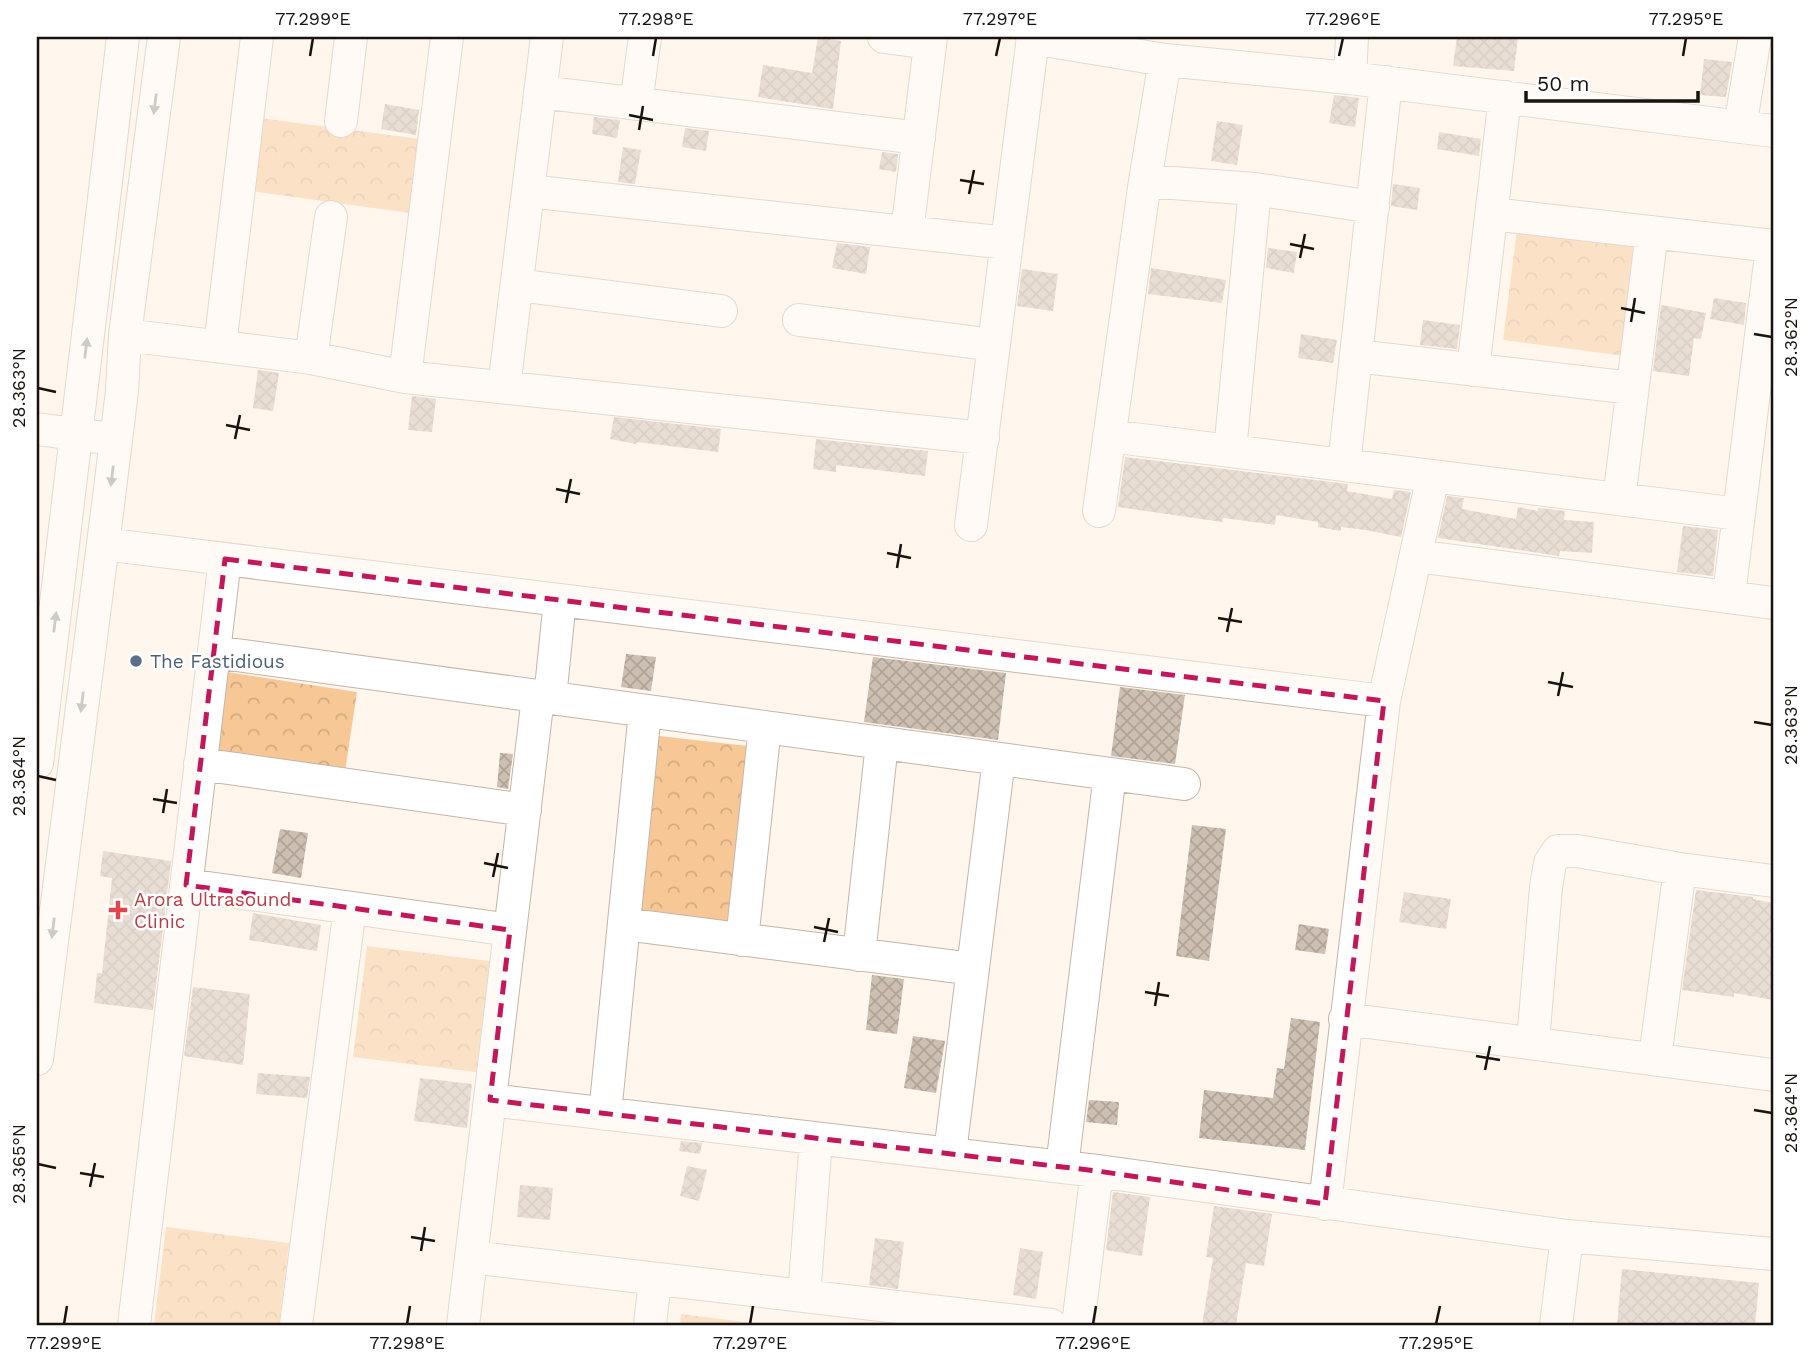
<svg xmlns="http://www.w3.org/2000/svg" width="1810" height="1362" viewBox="0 0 1810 1362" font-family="'Work Sans',sans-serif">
<defs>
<pattern id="park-crowns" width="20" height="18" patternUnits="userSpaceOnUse" patternTransform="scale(1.75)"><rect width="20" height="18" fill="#f7c896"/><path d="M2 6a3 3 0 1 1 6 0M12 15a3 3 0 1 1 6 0" fill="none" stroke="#d3ab80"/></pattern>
<pattern id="building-cross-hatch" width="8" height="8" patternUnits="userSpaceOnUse" patternTransform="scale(1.75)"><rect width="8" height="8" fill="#cdc0b3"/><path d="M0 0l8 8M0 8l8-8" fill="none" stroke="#afa499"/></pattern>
</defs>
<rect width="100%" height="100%" fill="#fff6ee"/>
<path fill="url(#park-crowns)" d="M 260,118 L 420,139 L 410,213 L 251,191 Z
M 1517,229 L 1640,244 L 1625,356 L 1503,340 Z
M 227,672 L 357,692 L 345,772 L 214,751 Z
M 659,736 L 748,746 L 727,923 L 637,913 Z
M 367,946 L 490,961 L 476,1072 L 353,1057 Z
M 166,1227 L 289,1243 L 279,1325 L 154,1325 Z
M 681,1314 L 767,1325 L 680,1325 Z"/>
<path fill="url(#building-cross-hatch)" d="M 818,37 L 841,41 L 833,109 L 758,97 L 763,65 L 812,73 Z
M 1457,37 L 1518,37 L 1514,71 L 1453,66 Z
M 1704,59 L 1732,62 L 1726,97 L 1700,95 Z
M 1334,95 L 1359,98 L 1355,127 L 1329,123 Z
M 385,104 L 419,110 L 416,135 L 381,129 Z
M 594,117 L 620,120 L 617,138 L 592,134 Z
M 1217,121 L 1243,125 L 1237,165 L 1211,161 Z
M 685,128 L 709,131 L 706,151 L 682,147 Z
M 1439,132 L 1481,139 L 1479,156 L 1437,149 Z
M 623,147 L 641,150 L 635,184 L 618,182 Z
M 882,152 L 898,154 L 896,172 L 879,169 Z
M 1393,184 L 1420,188 L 1417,210 L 1391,206 Z
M 837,243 L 870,247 L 866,274 L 832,268 Z
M 1268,248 L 1297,252 L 1294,273 L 1266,268 Z
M 1151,268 L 1226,280 L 1222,303 L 1148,294 Z
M 1022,269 L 1058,274 L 1053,311 L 1017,306 Z
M 1714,298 L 1746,303 L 1744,325 L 1710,319 Z
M 1661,305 L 1706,313 L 1701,339 L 1694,338 L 1689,376 L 1653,371 Z
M 1423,320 L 1460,325 L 1457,349 L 1420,345 Z
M 1301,334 L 1337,340 L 1333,363 L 1298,358 Z
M 258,370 L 279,373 L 273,411 L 253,408 Z
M 412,396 L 436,399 L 432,432 L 408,430 Z
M 614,417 L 721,429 L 718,452 L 637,442 L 636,444 L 610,439 Z
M 816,439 L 928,451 L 925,476 L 836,465 L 836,472 L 813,469 Z
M 1125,457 L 1348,484 L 1347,491 L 1392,499 L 1394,490 L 1411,492 L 1401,537 L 1365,530 L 1341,527 L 1341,531 L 1318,527 L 1318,522 L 1276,515 L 1275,525 L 1223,518 L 1222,522 L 1118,507 Z
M 1447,496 L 1464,498 L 1462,509 L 1516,519 L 1518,507 L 1538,511 L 1538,508 L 1565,511 L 1564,520 L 1594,522 L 1592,553 L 1560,551 L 1559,556 L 1438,538 Z
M 1683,526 L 1718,530 L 1713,576 L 1677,572 Z
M 626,654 L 656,657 L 651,691 L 621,687 Z
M 873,657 L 1006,673 L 998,740 L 864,722 Z
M 1120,687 L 1185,695 L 1175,764 L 1111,756 Z
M 500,753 L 513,754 L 508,789 L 497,787 Z
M 1192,825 L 1226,829 L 1209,961 L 1176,956 Z
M 280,829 L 308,833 L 301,878 L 272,873 Z
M 103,851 L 171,861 L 153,1010 L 94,1003 L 97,973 L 102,973 L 112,878 L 100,876 Z
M 1696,890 L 1753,897 L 1753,899 L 1773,903 L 1773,1000 L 1734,993 L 1734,997 L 1682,990 Z
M 1404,892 L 1451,899 L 1446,929 L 1399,922 Z
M 253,913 L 321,925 L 317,951 L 249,940 Z
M 1299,924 L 1329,929 L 1325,954 L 1295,950 Z
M 872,975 L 904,979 L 897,1034 L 866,1030 Z
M 193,987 L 250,994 L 243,1065 L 184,1056 Z
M 1291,1018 L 1320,1022 L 1305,1150 L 1199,1138 L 1204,1090 L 1273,1098 L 1277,1068 L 1284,1069 Z
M 913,1036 L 945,1041 L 936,1093 L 904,1088 Z
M 258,1073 L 310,1077 L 307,1098 L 256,1094 Z
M 420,1078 L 472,1084 L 467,1128 L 414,1121 Z
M 1089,1100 L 1119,1102 L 1117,1125 L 1086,1122 Z
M 681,1141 L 702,1143 L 700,1154 L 679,1151 Z
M 687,1166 L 707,1170 L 699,1201 L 680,1196 Z
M 520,1185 L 553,1188 L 550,1220 L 517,1217 Z
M 1113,1192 L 1150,1197 L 1142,1256 L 1106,1250 Z
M 1214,1206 L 1272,1214 L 1264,1266 L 1246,1263 L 1236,1325 L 1202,1325 L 1213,1258 L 1206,1257 Z
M 875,1238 L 904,1242 L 898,1289 L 869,1285 Z
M 1020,1248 L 1043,1252 L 1036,1299 L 1013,1295 Z
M 1622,1269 L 1759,1283 L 1755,1325 L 1617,1325 Z"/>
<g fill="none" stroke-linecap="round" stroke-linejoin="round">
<defs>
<path id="minor" d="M 884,37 L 930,43
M 1032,38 L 1165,60 L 1350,78 L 1773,131
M 1350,78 L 1352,37
M 540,92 L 919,138
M 636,104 L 645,37
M 341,121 L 351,37
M 1740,127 L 1755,37
M 1145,181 L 1255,189 L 1373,207
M 528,191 L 1007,243
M 1492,214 L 1773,246
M 907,232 L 931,37
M 517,285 L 721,311
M 799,320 L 994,345
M 125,335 L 311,358 L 405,377 L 983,438
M 220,346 L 257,37
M 1356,356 L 1632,388
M 311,358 L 331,217
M 1473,370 L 1505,97
M 405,377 L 447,37
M 504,387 L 547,37
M 37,429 L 98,437
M 1109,436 L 1739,514
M 1230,451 L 1255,189
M 1344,465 L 1386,82
M 1619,499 L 1652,232
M 1099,511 L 1145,181 L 1165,60
M 971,525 L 1033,37
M 103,544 L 1384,701
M 1416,556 L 1773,603
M 1729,595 L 1772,246
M 214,652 L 1184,784
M 550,698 L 560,600
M 37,763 C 67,521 94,279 123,37
M 200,764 L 525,810
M 186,885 L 510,930
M 624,924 L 973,969
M 742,940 L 765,727
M 859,955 L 882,743
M 1345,1019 L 1773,1075
M 1533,1042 L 1546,887 L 1550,863 L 1558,851 L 1577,851 L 1680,869 L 1773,881
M 1655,1058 L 1680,869
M 37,1059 L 109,497 L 122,391 L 125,335 L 164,37
M 490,1100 L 1097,1171 L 1567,1236 L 1773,1254
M 605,1114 L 645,711
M 950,1153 L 999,759
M 1062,1167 L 1110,774
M 1325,1204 L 1384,701 L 1433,476
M 471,1257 L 1051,1325
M 804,1296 L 816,1139
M 134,1325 L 225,559
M 296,1325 L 350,908
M 463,1325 L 538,697
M 650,1325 L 655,1279
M 1078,1325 L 1097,1171
M 1556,1325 L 1567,1236"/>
</defs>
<use href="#minor" stroke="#c3b5a8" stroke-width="34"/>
<use href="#minor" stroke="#fff" stroke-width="32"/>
</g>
<defs><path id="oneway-solid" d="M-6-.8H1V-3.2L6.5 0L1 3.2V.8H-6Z" transform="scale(1.75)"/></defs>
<g fill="#979593">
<use href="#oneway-solid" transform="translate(155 104) rotate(97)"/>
<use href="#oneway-solid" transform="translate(86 348) rotate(-83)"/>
<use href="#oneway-solid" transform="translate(112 476) rotate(97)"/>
<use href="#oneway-solid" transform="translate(55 622) rotate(-83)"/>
<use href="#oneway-solid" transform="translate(82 702) rotate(97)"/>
<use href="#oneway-solid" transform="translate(53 928) rotate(97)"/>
</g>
<path d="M0 0H1810V1362H0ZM 225,559 L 1384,701 L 1325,1204 L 1097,1171 L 490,1100 L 510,930 L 186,885 Z" fill="#fff6ee" fill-opacity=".55" fill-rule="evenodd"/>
<path fill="none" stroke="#c2185b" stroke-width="5" stroke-dasharray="14 9" stroke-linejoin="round" d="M 225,559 L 1384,701 L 1325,1204 L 1097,1171 L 490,1100 L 510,930 L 186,885 Z"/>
<path fill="none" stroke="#18130e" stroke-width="2.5" d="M 310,56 L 313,38M 653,56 L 656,38M 996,56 L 1000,38M 1339,56 L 1343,38M 1683,56 L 1686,38M 629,115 L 653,120M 639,130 L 643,106M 960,180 L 984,184M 969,194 L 974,170M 1290,244 L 1314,249M 1300,258 L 1305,234M 1621,308 L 1645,313M 1631,322 L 1635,298M 1754,334 L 1772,337M 38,388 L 56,392M 226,425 L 250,430M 235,439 L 240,415M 556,489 L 580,494M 566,503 L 571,479M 887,553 L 911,558M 897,568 L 901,544M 1218,618 L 1242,622M 1227,632 L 1232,608M 1548,682 L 1573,687M 1558,696 L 1563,672M 1754,722 L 1772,725M 38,776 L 56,780M 153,799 L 177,803M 163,813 L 167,789M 484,863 L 508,868M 493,877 L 498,853M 814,927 L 838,932M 824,942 L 829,918M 1145,992 L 1169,996M 1155,1006 L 1159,982M 1476,1056 L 1500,1060M 1485,1070 L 1490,1046M 1754,1110 L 1772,1113M 38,1164 L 56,1168M 80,1173 L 104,1177M 90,1187 L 95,1163M 411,1237 L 435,1241M 421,1251 L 425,1227M 64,1324 L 67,1306M 407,1324 L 410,1306M 750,1324 L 753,1306M 1093,1324 L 1096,1306M 1436,1324 L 1440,1306"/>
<circle fill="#5c6f8a" stroke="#fff" stroke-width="2.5" cx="136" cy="661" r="7"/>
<path fill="#e0444e" stroke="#fff" stroke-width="2.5" d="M114.5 899.5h7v7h7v7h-7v7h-7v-7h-7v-7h7z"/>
<g text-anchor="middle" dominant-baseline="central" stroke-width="5" stroke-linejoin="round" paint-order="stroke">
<g font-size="19" fill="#4e5e75" stroke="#fff" text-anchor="start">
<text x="150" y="661">The Fastidious</text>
</g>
<g font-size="19" fill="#be3a42" stroke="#fff" text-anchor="start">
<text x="134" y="899">Arora Ultrasound<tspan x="134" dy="22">Clinic</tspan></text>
</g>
</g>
<rect width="1810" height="1362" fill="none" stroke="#ffffff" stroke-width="77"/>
<path d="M1526 91v10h172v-10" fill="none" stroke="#18130e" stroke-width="3.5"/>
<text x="1537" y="91" font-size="21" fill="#18130e" stroke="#ffffff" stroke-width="5" paint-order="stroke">50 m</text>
<rect x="38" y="38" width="1734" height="1286" fill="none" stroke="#18130e" stroke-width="2.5"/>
<g font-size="18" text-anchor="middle" fill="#18130e">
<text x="313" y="25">77.299°E</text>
<text x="656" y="25">77.298°E</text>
<text x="1000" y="25">77.297°E</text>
<text x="1343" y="25">77.296°E</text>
<text x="1686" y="25">77.295°E</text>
<text transform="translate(1791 337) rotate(-90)" y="6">28.362°N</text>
<text transform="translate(19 388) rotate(-90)" y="6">28.363°N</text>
<text transform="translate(1791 725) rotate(-90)" y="6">28.363°N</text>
<text transform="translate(19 776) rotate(-90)" y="6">28.364°N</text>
<text transform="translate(1791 1113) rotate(-90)" y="6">28.364°N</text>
<text transform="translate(19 1164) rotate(-90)" y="6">28.365°N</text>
<text x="64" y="1349">77.299°E</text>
<text x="407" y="1349">77.298°E</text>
<text x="750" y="1349">77.297°E</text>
<text x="1093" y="1349">77.296°E</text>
<text x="1436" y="1349">77.295°E</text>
</g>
</svg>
